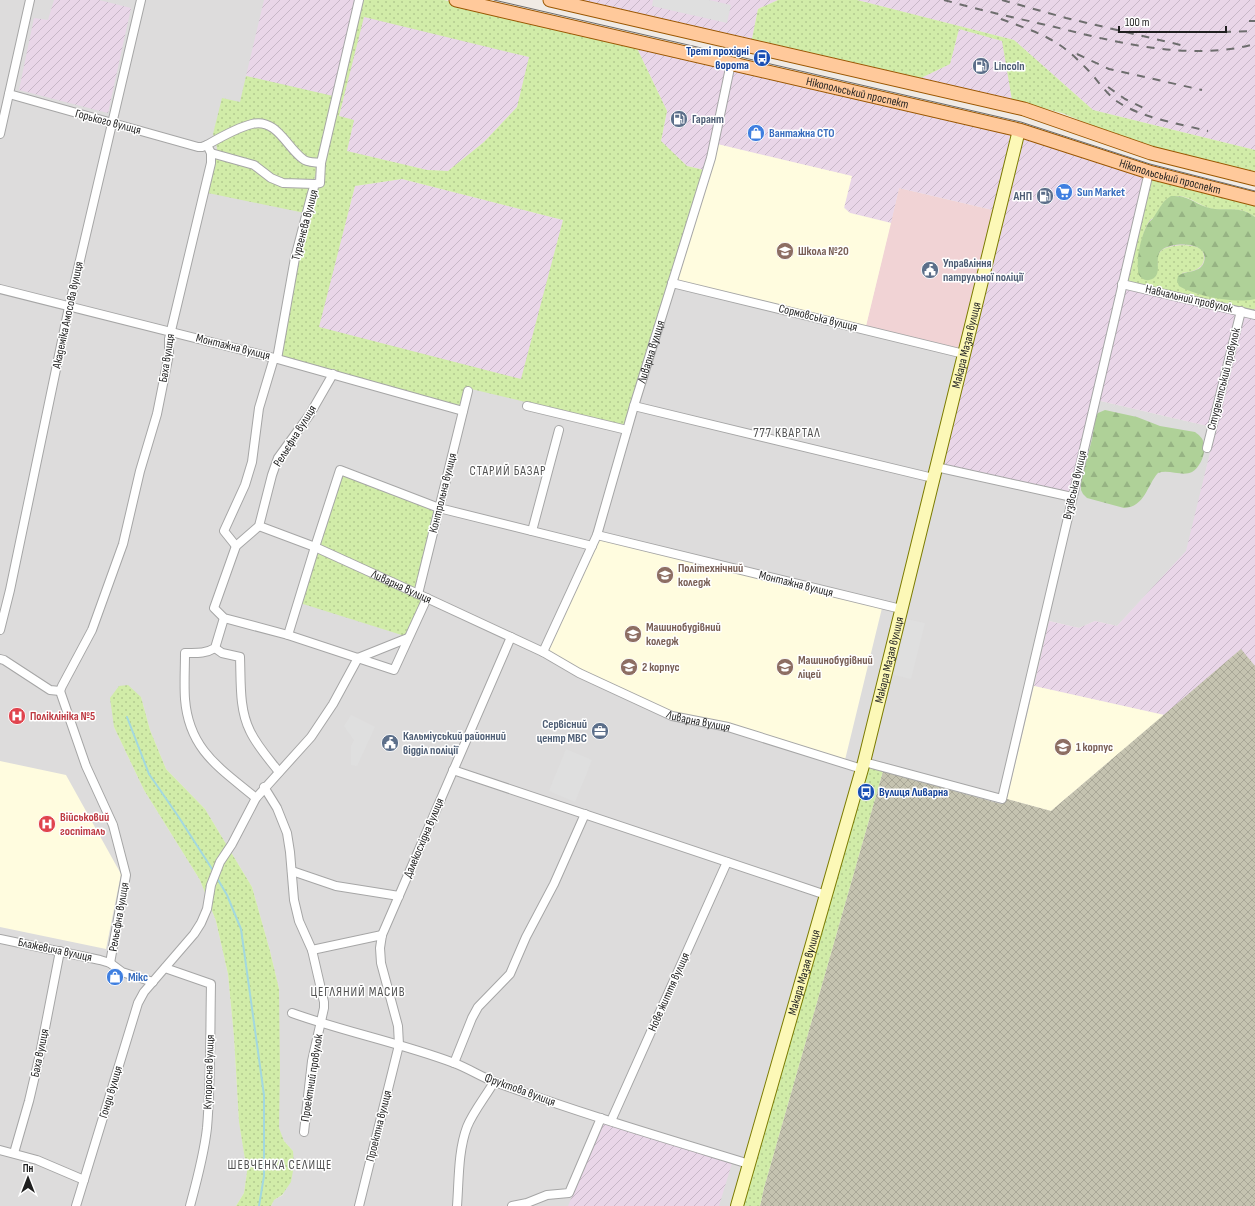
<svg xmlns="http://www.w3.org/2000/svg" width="1255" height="1206" viewBox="0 0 1255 1206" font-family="'Sofia Sans Condensed',sans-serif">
<defs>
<pattern id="industrial-furrows" width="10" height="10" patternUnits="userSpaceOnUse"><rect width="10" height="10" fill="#e9d6e8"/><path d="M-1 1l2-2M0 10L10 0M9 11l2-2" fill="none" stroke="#c7b7c7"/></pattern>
<pattern id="construction-cross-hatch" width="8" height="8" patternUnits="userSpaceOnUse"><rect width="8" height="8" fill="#c5c3b0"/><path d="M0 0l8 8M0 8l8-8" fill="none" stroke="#a9a797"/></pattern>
<pattern id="grass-dots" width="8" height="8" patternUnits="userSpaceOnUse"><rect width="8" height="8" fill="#d1eca8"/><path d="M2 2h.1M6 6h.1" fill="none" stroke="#b3ca90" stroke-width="1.8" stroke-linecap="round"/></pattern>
<pattern id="forest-firs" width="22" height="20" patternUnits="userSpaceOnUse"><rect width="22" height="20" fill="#afd198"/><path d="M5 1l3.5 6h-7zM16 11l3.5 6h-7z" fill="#96b383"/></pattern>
</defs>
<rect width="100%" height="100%" fill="#f0ebe5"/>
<path fill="#dddcdc" d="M 0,0 L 362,0 L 323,169 L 299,260 L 467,388 L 670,278 L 963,349 L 862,762 L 735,1206 L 271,1206 L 274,1200 L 283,1195 L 293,1151 L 284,1141 L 279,1129 L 279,989 L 270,951 L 252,887 L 205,809 L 166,769 L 150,730 L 141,697 L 114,727 L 144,790 L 200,880 L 216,921 L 228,974 L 234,1037 L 239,1121 L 247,1172 L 244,1193 L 236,1206 L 0,1206 Z
M 1092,399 L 1216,428 L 1187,551 L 1117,626 L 1095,621 L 1079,628 L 1049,621 L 1007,799 L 1001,804 L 865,767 L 939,464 Z"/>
<path fill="#f1d3d5" d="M 899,188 L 997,211 L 963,349 L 866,326 Z"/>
<path fill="url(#industrial-furrows)" d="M 54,0 L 99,0 L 131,8 L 108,113 L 19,90 L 34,18 L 48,20 Z
M 264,0 L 355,0 L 333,96 L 246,76 Z
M 574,0 L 778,0 L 758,9 L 752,39 Z
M 857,0 L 1255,0 L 1255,150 L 1093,110 L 1014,40 Z
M 363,16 L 530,57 L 517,107 L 484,142 L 448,171 L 427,170 L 346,151 L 354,121 L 339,117 Z
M 959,29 L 1003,41 L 1012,100 L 921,78 L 950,64 Z
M 635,44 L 727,66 L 708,159 L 704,170 L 687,166 L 661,141 L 667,111 Z
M 733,67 L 1016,133 L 997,211 L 899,188 L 891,223 L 850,213 L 844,207 L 851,176 L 717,144 Z
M 1020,134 L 1151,176 L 1252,311 L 1255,309 L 1255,666 L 1241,650 L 1164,715 L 1034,686 L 1049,621 L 1079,628 L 1095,621 L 1117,626 L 1186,551 L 1216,428 L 1092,399 L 1069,493 L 939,464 Z
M 402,179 L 563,220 L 522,380 L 318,327 L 355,186 Z
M 603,1123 L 732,1163 L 719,1206 L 568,1206 Z"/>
<path fill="#fffcdf" d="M 717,144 L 852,176 L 844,208 L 850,213 L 891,223 L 866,326 L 677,280 Z
M 599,539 L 882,608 L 845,760 L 673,713 L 580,670 L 547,651 Z
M 1034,686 L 1164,715 L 1051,811 L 1007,799 Z
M 0,761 L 66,775 L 121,874 L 106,949 L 0,927 Z"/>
<path fill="url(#construction-cross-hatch)" d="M 1241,649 L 1255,666 L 1255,1206 L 760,1206 L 764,1188 L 883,771 L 1001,804 L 1007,799 L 1051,811 Z"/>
<path fill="url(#grass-dots)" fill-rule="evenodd" d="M 362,0 L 444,0 L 635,44 L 667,111 L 661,141 L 687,166 L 704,170 L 625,426 L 467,388 L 461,408 L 281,356 L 299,260 L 323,169 ZM 364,17 L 529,57 L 517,107 L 484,142 L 448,171 L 427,170 L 347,151 L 354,120 L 339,116 ZM 402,179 L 563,220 L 521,379 L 319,327 L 355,186 Z
M 778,0 L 857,0 L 1014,40 L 1093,110 L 1255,150 L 1255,176 L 1153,151 L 1062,113 L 1012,100 L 1002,41 L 959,29 L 950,64 L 921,78 L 752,39 L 758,9 Z
M 246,76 L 333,96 L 319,162 L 305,213 L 208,193 L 217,148 L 213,134 L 222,98 L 240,102 Z
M 1151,176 L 1255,202 L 1255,217 C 1241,206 1229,211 1213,209 C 1201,207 1192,197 1179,196 C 1166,195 1162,204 1157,214 C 1155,217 1153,218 1150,220 C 1144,228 1140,245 1139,256 L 1158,266 C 1157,261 1156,256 1160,252 C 1165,244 1193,243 1201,249 C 1203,251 1204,254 1204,257 C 1205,269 1191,272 1182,273 L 1195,293 L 1234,300 L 1255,299 L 1255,309 L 1252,311 L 1125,282 Z
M 341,472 L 437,509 L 417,591 L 317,546 Z
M 316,549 L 425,599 L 408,637 L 300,603 Z
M 128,685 L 141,697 L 150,730 L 166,769 L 205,809 L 252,887 L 270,951 L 279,989 L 280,1070 L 279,1128 L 284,1141 L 293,1151 L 294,1165 L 291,1182 L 282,1195 L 274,1200 L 271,1206 L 236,1206 L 244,1193 L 247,1172 L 239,1122 L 234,1037 L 228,974 L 216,921 L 200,880 L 144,790 L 114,727 L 110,698 L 119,686 Z
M 865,767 L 883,771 L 764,1188 L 760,1206 L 740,1206 Z"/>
<path fill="url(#forest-firs)" d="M 1171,196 C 1187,195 1193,202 1206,207 C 1223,213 1238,204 1255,217 L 1255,299 C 1235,304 1196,296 1179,286 L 1177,281 L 1178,276 C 1185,270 1200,274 1204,262 C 1210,241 1173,242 1163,249 C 1151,256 1166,277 1149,280 C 1145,281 1141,278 1139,275 C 1135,261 1141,234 1149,222 C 1151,220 1154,218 1155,215 C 1161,207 1162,201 1171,196 Z
M 1105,410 L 1137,417 L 1160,426 L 1195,432 C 1199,435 1203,438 1204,444 C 1206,453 1200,468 1192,472 C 1182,477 1169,469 1158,473 C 1147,485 1145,507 1124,508 L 1087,498 L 1083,494 L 1081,490 L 1081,482 L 1092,439 L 1096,416 L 1098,413 Z"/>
<path fill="#dfdfdf" d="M 653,0 L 709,0 L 731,5 L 727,23 L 652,6 Z
M 907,619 L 925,623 L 911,679 L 894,675 Z
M 351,715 L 375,727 L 357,766 L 351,765 L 351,746 L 354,740 L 344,726 Z
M 566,749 L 592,760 L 575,802 L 549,791 Z"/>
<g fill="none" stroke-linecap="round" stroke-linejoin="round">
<path stroke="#a3d8df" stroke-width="2" d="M 127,717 L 149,774 L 178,816 L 214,872
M 217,878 L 227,895 L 241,929 L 264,1095 L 264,1176 L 259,1206"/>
<defs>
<g id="street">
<path d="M 9,94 L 198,147 L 202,147 L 207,145"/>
<path d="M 0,134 L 30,0"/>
<path d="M 211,153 L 254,165 L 271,178 L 283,183 L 315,184"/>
<path d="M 672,283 L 964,354"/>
<path d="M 1122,284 L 1255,315"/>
<path d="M 0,289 L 274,358 L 463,411"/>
<path d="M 277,359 L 295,258 L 312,193 L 315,184 L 320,183 L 321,163 L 359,0"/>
<path d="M 333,374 L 310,414 L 278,458 L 272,475 L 259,526 L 236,546 L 214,608 L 224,618 L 288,635 L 394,670 L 427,598"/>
<path d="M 527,406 L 627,430"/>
<path d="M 634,406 L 933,478"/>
<path d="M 1207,448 L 1241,311"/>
<path d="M 936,467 L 1072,497"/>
<path id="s1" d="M 259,526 L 315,547 L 418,594 L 543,652 L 579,673 L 672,716 L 728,727 L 862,769"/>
<path d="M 532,531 L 559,430"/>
<path d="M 597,535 L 901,609"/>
<path d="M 236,546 L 224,531 L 245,485 L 252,462 L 259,408 L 274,358"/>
<path d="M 418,594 L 468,391"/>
<path d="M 224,618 L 215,648 C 205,654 196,653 185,653 C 185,668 184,684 185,699 C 189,750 220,768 256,798"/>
<path d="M 0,630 L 10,590 L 69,307 L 141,0"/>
<path d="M 288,635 L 315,547 L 340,470 L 439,508 L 592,546"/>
<path d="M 215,648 L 222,653 L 240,657 C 241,682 239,709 250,731 C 257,746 269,759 279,772"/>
<path id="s2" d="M 543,652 L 597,535 L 634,406 L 711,158 L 731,63"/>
<path d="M 358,658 L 408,638"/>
<path d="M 0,659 L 4,660 L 50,690 L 60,691"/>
<path d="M 60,691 L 62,686 L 92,630 L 123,544 L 140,471 L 157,414 L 169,354 L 169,339 L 211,163 L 211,153 L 207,145 C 221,137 236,128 252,124 C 277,118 287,148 303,159 C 307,163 316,162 321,163"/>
<path d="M 60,691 L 86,766 L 113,825 L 126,875 L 110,963"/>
<path d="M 864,762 L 1002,799 L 1149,172"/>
<path d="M 453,770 L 826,895"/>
<path d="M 264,787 L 277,808 L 287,833 L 290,852 L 294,900 L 299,921 L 312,950 L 324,1002 L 324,1008 L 312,1061 L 304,1132"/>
<path d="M 292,871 L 336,886 L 399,896"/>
<path d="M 0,939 L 100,960 L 110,963 L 122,972 L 153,982"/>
<path d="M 312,950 L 382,935"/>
<path d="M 165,968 L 211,984 C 210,1032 211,1081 207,1128 C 204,1155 197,1180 190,1206"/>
<path d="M 292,1013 C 345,1032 401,1043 454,1063 C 468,1068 481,1077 495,1082 C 579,1113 664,1138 749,1164"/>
<path d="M 454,1063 L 472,1018 L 478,1007 L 510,974 L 526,937 L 554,884 L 585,814"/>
<path d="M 611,1121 L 727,862"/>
<path d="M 0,1150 L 37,1160 L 84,1180"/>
<path d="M 14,1153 L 29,1101 L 40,1054 L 60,951"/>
<path d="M 76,1206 L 138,1003 L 144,992 L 194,934 L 201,923 L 207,909 L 211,885 L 220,862 L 232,844 L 256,798 L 311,737 L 333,704 L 358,658"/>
<path d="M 359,1206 L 399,1045 L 398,1026 L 381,963 L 380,948 L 382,935 L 511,637"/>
<path d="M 457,1206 C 459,1180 458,1151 467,1127 C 473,1112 486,1096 494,1082"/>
<path d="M 512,1206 L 527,1203 L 547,1195 L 569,1193 L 601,1118"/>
</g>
<g id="secondary">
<path id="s3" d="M 737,1206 L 864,762 L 1019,130"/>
</g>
<g id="primary">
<path id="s4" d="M 456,0 L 1019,130 L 1149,172 L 1255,199"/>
<path d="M 550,0 L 1024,109 L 1151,153 L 1255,179"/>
</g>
</defs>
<use href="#street" stroke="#a6a6a6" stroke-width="10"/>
<use href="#secondary" stroke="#7b7b00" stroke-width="14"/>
<use href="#primary" stroke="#9a5600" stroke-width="15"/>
<use href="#street" stroke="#fff" stroke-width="8"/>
<use href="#secondary" stroke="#fcf8b7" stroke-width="12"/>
<use href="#primary" stroke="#ffc99b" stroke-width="13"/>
<path stroke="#6d6d6d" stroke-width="1" d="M 494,0 L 1021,122 L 1150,164 L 1255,191"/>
<path stroke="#6d6d6d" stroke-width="2" stroke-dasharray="8 8" stroke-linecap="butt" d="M 944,0 C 980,10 1015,18 1051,26 C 1114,42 1191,62 1255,44
M 1002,0 L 1066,18 L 1185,46
M 1001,19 C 1019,26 1039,32 1055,42 C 1067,49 1077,59 1087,69 C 1098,80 1105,93 1118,102 C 1142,118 1180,124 1208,131
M 1249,21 L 1255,21
M 1223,32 L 1255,31
M 1077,54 L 1109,69 L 1202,90
M 1108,87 L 1125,99 L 1150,111"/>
</g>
<defs>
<symbol id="bus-disc" viewBox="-11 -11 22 22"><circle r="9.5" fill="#1a4fb4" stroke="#fff"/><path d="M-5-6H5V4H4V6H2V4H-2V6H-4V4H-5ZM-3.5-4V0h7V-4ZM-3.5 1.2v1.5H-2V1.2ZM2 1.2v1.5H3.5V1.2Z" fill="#fff"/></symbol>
<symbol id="fuel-disc" viewBox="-11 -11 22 22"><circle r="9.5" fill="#5c6f8a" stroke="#fff"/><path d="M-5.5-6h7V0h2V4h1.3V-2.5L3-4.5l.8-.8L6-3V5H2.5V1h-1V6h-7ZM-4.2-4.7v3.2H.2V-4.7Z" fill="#fff"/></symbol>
<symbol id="shop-disc" viewBox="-11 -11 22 22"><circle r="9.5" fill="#3f7fe0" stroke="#fff"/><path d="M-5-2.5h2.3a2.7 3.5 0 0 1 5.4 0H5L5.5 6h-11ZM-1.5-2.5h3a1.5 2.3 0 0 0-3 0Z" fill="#fff"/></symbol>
<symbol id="supermarket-disc" viewBox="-11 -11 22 22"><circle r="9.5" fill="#3f7fe0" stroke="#fff"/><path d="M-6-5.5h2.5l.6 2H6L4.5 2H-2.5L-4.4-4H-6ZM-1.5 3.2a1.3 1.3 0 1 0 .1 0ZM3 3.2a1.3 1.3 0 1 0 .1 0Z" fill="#fff"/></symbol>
<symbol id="school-disc" viewBox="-11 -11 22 22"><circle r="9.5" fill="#8d6e63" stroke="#fff"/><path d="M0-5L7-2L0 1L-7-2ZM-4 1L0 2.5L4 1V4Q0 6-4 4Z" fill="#fff"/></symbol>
<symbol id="civic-disc" viewBox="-11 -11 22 22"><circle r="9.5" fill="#5c6f8a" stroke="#fff"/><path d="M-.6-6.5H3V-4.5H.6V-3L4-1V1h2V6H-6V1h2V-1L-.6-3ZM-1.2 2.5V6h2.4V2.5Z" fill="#fff"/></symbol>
<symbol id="university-disc" viewBox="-11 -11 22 22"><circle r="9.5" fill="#8d6e63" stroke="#fff"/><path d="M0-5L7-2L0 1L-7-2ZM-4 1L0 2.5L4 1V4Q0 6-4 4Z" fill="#fff"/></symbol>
<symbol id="hospital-disc" viewBox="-11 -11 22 22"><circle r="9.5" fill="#e0444e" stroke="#fff"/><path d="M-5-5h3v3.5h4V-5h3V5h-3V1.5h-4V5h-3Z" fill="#fff"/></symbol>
<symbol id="office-disc" viewBox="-11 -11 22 22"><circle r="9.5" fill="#5c6f8a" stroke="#fff"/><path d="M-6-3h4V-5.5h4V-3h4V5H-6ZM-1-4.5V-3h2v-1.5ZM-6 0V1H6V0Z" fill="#fff"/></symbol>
</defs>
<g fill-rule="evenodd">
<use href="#bus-disc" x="752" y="48" width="20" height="20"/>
<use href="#fuel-disc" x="971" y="56" width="20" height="20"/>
<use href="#fuel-disc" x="669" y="109" width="20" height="20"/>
<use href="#shop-disc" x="746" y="123" width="20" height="20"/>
<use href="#supermarket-disc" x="1054" y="182" width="20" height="20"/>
<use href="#fuel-disc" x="1035" y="186" width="20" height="20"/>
<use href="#school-disc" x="775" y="241" width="20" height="20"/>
<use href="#civic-disc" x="920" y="260" width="20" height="20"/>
<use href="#university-disc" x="655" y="565" width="20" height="20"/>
<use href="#university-disc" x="623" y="624" width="20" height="20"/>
<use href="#university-disc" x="619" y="657" width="20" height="20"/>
<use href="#university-disc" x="775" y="657" width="20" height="20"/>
<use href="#hospital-disc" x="7" y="706" width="20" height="20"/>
<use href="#office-disc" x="590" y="721" width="20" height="20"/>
<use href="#civic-disc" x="380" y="733" width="20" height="20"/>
<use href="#university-disc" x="1053" y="737" width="20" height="20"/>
<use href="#bus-disc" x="856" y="782" width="20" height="20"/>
<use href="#hospital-disc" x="37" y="814" width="20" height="20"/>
<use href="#shop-disc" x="105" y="967" width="20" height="20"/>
</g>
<g text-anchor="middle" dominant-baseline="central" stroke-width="3" stroke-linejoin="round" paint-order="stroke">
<g font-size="12" font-weight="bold" fill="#164399" stroke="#fff" text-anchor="end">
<text x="749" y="51">Треті прохідні<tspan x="749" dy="14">ворота</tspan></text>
<text x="879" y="792" text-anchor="start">Вулиця Ливарна</text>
</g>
<g font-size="12" font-weight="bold" fill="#4e5e75" stroke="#fff" text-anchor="start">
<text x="994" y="66">Lincoln</text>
<text x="692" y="119">Гарант</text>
<text x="1032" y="196" text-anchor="end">АНП</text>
<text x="943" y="263">Управління<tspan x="943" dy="14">патрульної поліції</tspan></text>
<text x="587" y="724" text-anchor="end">Сервісний<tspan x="587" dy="14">центр МВС</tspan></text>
<text x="403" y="736">Кальміуський районний<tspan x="403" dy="14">відділ поліції</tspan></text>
</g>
<g font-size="12" fill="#1f1f1f" stroke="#fff">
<text stroke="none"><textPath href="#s4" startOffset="412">Нікопольський проспект</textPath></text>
<text transform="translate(108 122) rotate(15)">Горького вулиця</text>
<text stroke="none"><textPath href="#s4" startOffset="736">Нікопольський проспект</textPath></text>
<text transform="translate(305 225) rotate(-75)">Тургенєва вулиця</text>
<text transform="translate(1189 299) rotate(13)">Навчальний провулок</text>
<text transform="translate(68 315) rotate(-78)">Академіка Амосова вулиця</text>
<text transform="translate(818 318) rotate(14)">Сормовська вулиця</text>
<text stroke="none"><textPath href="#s3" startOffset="891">Макара Мазая вулиця</textPath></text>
<text transform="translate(233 347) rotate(14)">Монтажна вулиця</text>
<text stroke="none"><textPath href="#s2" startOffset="320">Ливарна вулиця</textPath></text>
<text transform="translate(167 358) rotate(-81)">Баха вулиця</text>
<text transform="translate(1224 379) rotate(-76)">Студентський провулок</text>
<text transform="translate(295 436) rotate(-58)">Рельєфна вулиця</text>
<text transform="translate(1075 485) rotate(-77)">Вузівська вулиця</text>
<text transform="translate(443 493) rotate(-76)">Контрольна вулиця</text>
<text transform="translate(796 584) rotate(14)">Монтажна вулиця</text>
<text stroke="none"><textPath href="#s1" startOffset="155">Ливарна вулиця</textPath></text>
<text stroke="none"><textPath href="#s3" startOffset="567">Макара Мазая вулиця</textPath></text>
<text stroke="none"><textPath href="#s1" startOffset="482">Ливарна вулиця</textPath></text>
<text transform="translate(424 838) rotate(-67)">Далекосхідна вулиця</text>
<text transform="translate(119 917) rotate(-80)">Рельєфна вулиця</text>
<text transform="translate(55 950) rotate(12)">Блажевича вулиця</text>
<text stroke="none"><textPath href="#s3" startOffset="243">Макара Мазая вулиця</textPath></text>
<text transform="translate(669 992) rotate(-66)">Нове життя вулиця</text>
<text transform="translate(40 1053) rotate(-78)">Баха вулиця</text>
<text transform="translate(209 1072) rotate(-88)">Купоросна вулиця</text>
<text transform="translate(312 1078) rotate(-81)">Проектний провулок</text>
<text transform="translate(520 1090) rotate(20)">Фруктова вулиця</text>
<text transform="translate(111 1092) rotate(-73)">Гонди вулиця</text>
<text transform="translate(379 1126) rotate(-76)">Проектна вулиця</text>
</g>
<g font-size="12" font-weight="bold" fill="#366cbe" stroke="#fff" text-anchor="start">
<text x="769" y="133">Вантажна СТО</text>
<text x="1077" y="192">Sun Market</text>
<text x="128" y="977">Мікс</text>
</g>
<g font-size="12" font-weight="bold" fill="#785e54" stroke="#fff" text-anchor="start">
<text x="798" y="251">Школа №20</text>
<text x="678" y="568">Політехнічний<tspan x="678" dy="14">коледж</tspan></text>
<text x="646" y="627">Машинобудівний<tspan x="646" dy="14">коледж</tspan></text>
<text x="798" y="660">Машинобудівний<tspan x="798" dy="14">ліцей</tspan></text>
<text x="642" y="667">2 корпус</text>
<text x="1076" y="747">1 корпус</text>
</g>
<g font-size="12" font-weight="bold" fill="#be3a42" stroke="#fff" text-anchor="start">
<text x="30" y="716">Поліклініка №5</text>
<text x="60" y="817">Військовий<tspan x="60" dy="14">госпіталь</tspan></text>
</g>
<g font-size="13" letter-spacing="1" fill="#525252" stroke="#fff">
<text x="787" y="433">777 КВАРТАЛ</text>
<text x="508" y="471">СТАРИЙ БАЗАР</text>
<text x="358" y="992">ЦЕГЛЯНИЙ МАСИВ</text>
<text x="280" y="1165">ШЕВЧЕНКА СЕЛИЩЕ</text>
</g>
</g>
<g transform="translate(28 1178)" stroke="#ffffff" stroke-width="3" paint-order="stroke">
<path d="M0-3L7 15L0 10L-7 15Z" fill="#1f1f1f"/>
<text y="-6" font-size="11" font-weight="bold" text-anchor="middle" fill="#1f1f1f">Пн</text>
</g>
<path d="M1119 26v6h107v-6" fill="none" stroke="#1f1f1f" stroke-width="2"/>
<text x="1125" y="26" font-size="12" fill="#1f1f1f" stroke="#ffffff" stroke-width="3" paint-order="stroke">100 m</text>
</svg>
